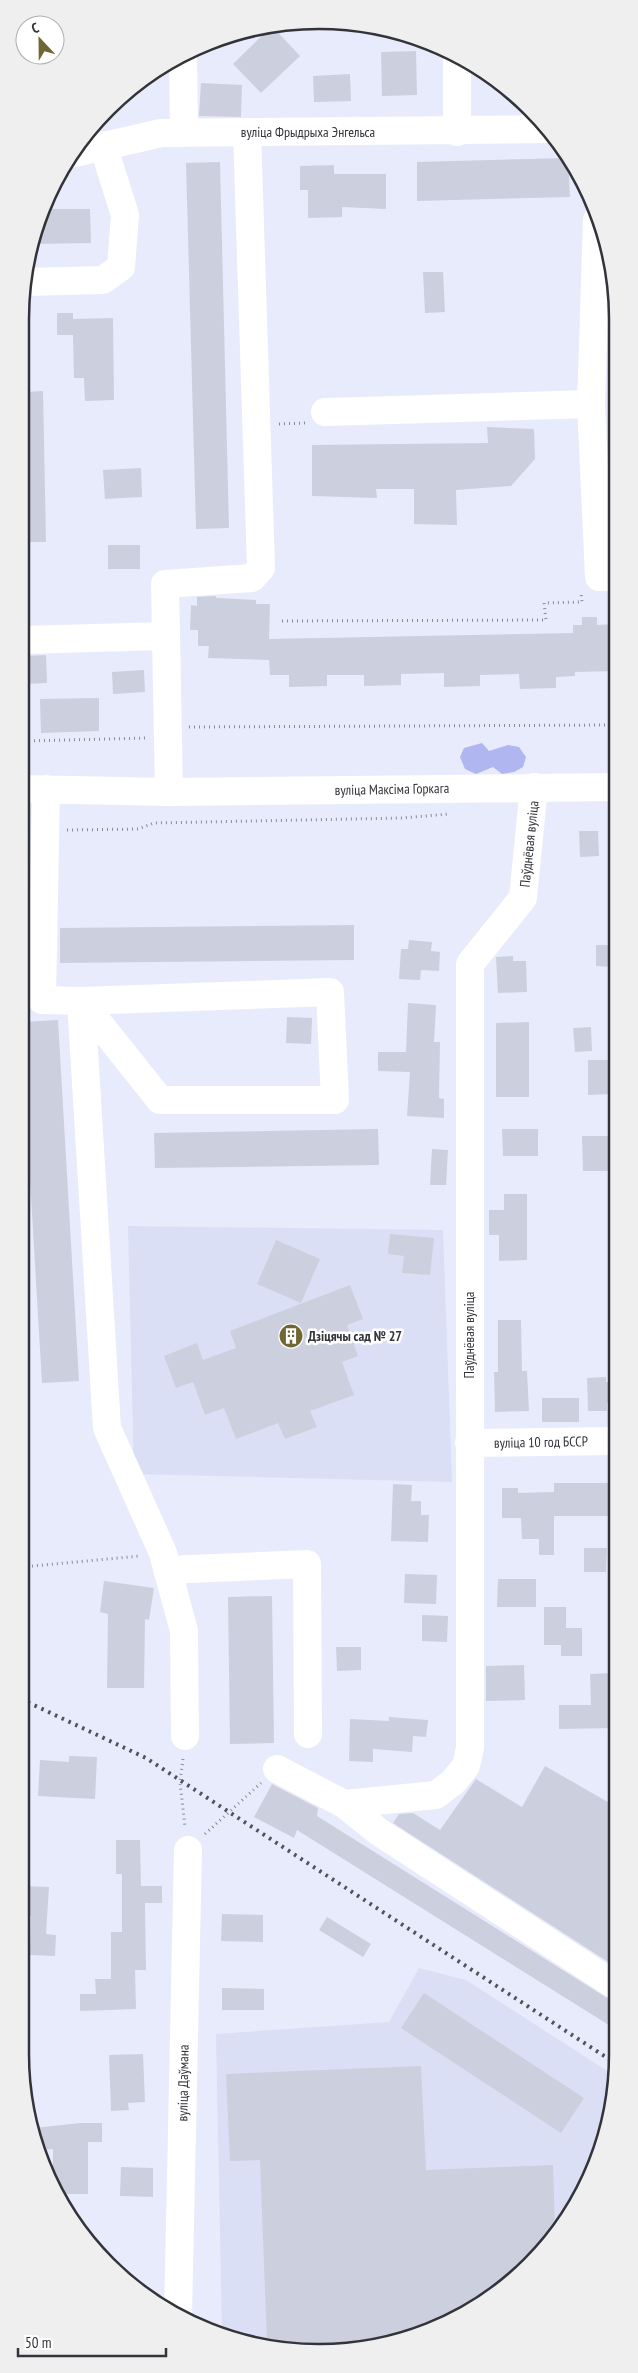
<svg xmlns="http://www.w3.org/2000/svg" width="638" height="2373" viewBox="0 0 638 2373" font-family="'PT Sans Narrow',sans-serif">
<rect width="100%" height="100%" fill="#e8ebfb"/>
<path fill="#dbdff5" d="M 128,1226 L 443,1230 L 452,1482 L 134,1474 Z
M 419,1968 L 466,1980 L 612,2074 L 612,2112 L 578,2204 L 501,2291 L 397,2343 L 299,2352 L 222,2332 L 216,2034 L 389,2022 Z"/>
<path fill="#afb6f0" d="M 482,743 L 489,751 L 508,745 L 519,747 L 526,757 L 523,767 L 514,772 L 502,774 L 493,767 L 476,774 L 465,769 L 460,757 L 464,748 Z"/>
<path fill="#cccfde" d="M 272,26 L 300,56 L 261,93 L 233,64 Z
M 416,51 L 417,95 L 382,96 L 381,52 Z
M 350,74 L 351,101 L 314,102 L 313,76 Z
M 201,83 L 242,85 L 241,117 L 199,116 Z
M 568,158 L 570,197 L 417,201 L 417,162 Z
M 220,162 L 229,528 L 196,529 L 186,163 Z
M 334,165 L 334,174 L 386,174 L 386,209 L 342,207 L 342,217 L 308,218 L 308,190 L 300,190 L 300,166 Z
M 47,209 L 90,209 L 91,243 L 33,244 Z
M 423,272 L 443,272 L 445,312 L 425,313 Z
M 57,313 L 73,313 L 73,319 L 113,318 L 114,400 L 85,401 L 84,378 L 74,378 L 73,335 L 57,335 Z
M 43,391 L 46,542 L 25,542 L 25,392 Z
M 487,427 L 534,429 L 535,459 L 511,486 L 456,490 L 457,525 L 414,524 L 414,489 L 376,489 L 377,498 L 312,496 L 312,445 L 488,443 Z
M 141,468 L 142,497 L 105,499 L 103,470 Z
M 108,545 L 140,545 L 140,569 L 108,569 Z
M 216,596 L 216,598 L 256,600 L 256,604 L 270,604 L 269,639 L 573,633 L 573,625 L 582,625 L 582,617 L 597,617 L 597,625 L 615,624 L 615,671 L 575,672 L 575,676 L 556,677 L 556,688 L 520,689 L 519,674 L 480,675 L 480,686 L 444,687 L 444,673 L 401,674 L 401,685 L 364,686 L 364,675 L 327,675 L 327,686 L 289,687 L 289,675 L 270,675 L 269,660 L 208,658 L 209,646 L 198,646 L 198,630 L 190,630 L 191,605 L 197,606 L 197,597 Z
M 46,655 L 47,683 L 24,684 L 24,656 Z
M 144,670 L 145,692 L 113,694 L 112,672 Z
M 99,698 L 99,731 L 41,733 L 40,699 Z
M 579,831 L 598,831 L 599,856 L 580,857 Z
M 354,925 L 354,960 L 60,963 L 60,928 Z
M 409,940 L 432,942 L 431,951 L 440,952 L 439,971 L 421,970 L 420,980 L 399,979 L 401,949 L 408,949 Z
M 596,945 L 614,945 L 614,967 L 596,966 Z
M 513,956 L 513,961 L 526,961 L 527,992 L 498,993 L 496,957 Z
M 408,1003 L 436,1005 L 434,1042 L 440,1042 L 439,1098 L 444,1099 L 444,1118 L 407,1116 L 410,1072 L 378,1071 L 378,1052 L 406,1052 Z
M 287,1017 L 312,1018 L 311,1044 L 286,1043 Z
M 58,1020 L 79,1381 L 42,1383 L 23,1060 L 23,1022 Z
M 529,1022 L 529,1097 L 496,1097 L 496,1023 Z
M 591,1027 L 592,1051 L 575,1052 L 573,1028 Z
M 588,1060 L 610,1060 L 611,1094 L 588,1095 Z
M 378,1129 L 379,1165 L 155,1168 L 154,1133 Z
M 502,1129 L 538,1129 L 538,1156 L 503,1156 Z
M 582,1136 L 614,1136 L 614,1171 L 583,1171 Z
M 432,1149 L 448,1150 L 446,1185 L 430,1185 Z
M 504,1194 L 527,1194 L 527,1260 L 499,1261 L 499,1235 L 489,1235 L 489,1210 L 504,1210 Z
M 390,1234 L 434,1238 L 430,1275 L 402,1273 L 404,1256 L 388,1254 Z
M 276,1240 L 320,1259 L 301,1303 L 257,1284 Z
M 350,1285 L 363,1319 L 347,1325 L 358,1356 L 342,1362 L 354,1395 L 310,1411 L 317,1427 L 285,1439 L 278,1423 L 236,1439 L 224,1408 L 205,1415 L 193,1382 L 176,1388 L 164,1356 L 197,1343 L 203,1360 L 236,1348 L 230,1331 Z
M 498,1320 L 521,1320 L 522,1371 L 527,1371 L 529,1411 L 495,1412 L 494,1372 L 498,1372 Z
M 606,1377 L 606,1382 L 613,1382 L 614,1403 L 607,1403 L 607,1411 L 588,1411 L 587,1378 Z
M 542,1398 L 579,1398 L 579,1422 L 542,1422 Z
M 554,1483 L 613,1483 L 613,1516 L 554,1516 L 554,1555 L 539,1555 L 539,1539 L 522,1539 L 521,1518 L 502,1518 L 502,1488 L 518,1488 L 518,1493 L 554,1492 Z
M 393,1484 L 412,1485 L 411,1501 L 421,1501 L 421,1515 L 429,1515 L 428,1542 L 391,1541 Z
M 584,1548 L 607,1548 L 606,1572 L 584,1572 Z
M 405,1574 L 437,1575 L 436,1604 L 404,1603 Z
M 498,1579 L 536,1579 L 536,1607 L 497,1607 Z
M 104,1581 L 154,1588 L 149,1620 L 145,1619 L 144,1688 L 107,1688 L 108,1614 L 100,1612 Z
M 272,1596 L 274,1743 L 230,1744 L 228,1597 Z
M 544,1607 L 566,1607 L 566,1628 L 582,1628 L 582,1656 L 561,1656 L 561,1645 L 544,1645 Z
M 422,1615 L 448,1616 L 447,1642 L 422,1641 Z
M 336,1647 L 361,1647 L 361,1670 L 337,1671 Z
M 524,1665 L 525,1700 L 486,1701 L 486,1666 Z
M 613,1673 L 613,1728 L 559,1729 L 559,1705 L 591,1705 L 590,1674 Z
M 389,1717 L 428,1720 L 426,1737 L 413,1736 L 412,1752 L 373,1749 L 373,1762 L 349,1761 L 350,1719 L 389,1721 Z
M 69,1756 L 97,1757 L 95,1799 L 38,1796 L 40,1760 L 69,1762 Z
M 545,1766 L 613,1805 L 613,1965 L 393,1823 L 399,1814 L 413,1813 L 440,1830 L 476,1779 L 522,1807 Z
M 272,1784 L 318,1808 L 317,1816 L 612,2001 L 612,2027 L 297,1830 L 294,1838 L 254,1817 Z
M 116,1840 L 140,1840 L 141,1886 L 162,1886 L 162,1903 L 145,1903 L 146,1970 L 135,1970 L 136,2009 L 80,2011 L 80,1994 L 96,1994 L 95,1979 L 111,1979 L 111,1932 L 122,1932 L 122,1874 L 116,1874 Z
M 21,1886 L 49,1887 L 46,1934 L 56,1935 L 55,1956 L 30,1955 L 31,1916 L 20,1916 Z
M 222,1914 L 263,1915 L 263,1942 L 221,1941 Z
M 327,1917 L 371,1944 L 363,1957 L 319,1930 Z
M 222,1988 L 264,1989 L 264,2010 L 222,2010 Z
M 424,1993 L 584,2098 L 561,2133 L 401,2028 Z
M 143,2054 L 145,2102 L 128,2103 L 129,2110 L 111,2111 L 109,2055 Z
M 421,2066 L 426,2170 L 553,2165 L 555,2230 L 501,2291 L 397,2343 L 299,2352 L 267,2344 L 260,2160 L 230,2161 L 226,2074 Z
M 80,2123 L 102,2123 L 102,2142 L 88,2142 L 88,2194 L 59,2194 L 53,2185 L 53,2149 L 39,2150 L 35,2128 Z
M 121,2167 L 153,2168 L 153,2197 L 120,2196 Z"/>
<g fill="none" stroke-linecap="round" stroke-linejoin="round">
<path stroke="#888a94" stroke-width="3" stroke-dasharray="1 4" stroke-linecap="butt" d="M 25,362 L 28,304
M 279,424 L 305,423
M 282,621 L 546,620 L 544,603 L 582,602 L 581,592
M 189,727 L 615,725
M 24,741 L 146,738
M 67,830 L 138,829 L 154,823 L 402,818 L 449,814
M 22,1567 L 140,1556
M 183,1759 L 180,1782 L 185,1827
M 205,1834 L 261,1783"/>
<path stroke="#fff" stroke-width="28" d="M 457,56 L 457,132
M 183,58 L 184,133
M 70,154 L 161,133 L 549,129
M 597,220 L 591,404 L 599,577 L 615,577
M 26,282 L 103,280 L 121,267 L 125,215 L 103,145
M 325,412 L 591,404
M 24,640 L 165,636
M 24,789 L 169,792 L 615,787
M 46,789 L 42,1000 L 81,1001 L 107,1428 L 163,1553 L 184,1631 L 185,1736
M 169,792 L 165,584 L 252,578 L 261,568 L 247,132
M 330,992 L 335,1100 L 160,1100 L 81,1001 Z
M 469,1443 L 613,1441
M 167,1570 L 307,1564 L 308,1734
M 277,1769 L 344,1804 L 379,1832 L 613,1984
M 344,1804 L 436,1795 L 453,1782 L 466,1766 L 470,1748 L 470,964 L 523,898 L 534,787
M 178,2316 L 188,1850"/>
<path stroke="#505159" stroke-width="4" stroke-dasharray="2.5 5" stroke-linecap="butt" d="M 21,1699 L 146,1758 L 612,2061"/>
</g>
<defs>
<symbol id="building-disc" viewBox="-11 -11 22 22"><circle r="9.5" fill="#706633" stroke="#fff"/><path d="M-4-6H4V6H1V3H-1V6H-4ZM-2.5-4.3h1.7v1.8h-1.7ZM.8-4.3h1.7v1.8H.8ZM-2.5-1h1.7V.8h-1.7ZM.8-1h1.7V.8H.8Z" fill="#fff"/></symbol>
</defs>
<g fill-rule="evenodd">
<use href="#building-disc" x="277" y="1322" width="28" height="28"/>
</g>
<g text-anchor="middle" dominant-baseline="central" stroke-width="5" stroke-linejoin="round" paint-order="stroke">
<g font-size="14" fill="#33343a" stroke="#fff">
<text x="308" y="132">вуліца Фрыдрыха Энгельса</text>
<text transform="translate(392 789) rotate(-1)">вуліца Максіма Горкага</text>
<text transform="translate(529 844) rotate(-84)">Паўднёвая вуліца</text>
<text transform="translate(469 1335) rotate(-90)">Паўднёвая вуліца</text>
<text transform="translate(541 1442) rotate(-1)">вуліца 10 год БССР</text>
<text transform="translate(183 2083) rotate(-89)">вуліца Даўмана</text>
</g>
<g font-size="14" font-weight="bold" fill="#33343a" stroke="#fff" text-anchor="start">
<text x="308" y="1336">Дзіцячы сад № 27</text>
</g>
</g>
<path d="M0 0H638V2373H0ZM319 29H319A290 290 0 0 1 609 319V2054A290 290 0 0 1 319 2344H319A290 290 0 0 1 29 2054V319A290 290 0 0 1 319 29Z" fill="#efefef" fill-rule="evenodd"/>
<path fill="none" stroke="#33343a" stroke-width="2.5" d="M319 29H319A290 290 0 0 1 609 319V2054A290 290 0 0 1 319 2344H319A290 290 0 0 1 29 2054V319A290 290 0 0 1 319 29Z"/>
<g transform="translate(40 40) rotate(338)"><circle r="24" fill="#ffffff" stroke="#adaeb0"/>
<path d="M0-4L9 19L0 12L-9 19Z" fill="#706633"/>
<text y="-8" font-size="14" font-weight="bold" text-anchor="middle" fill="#33343a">С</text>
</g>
<path d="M18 2348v8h148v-8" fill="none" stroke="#33343a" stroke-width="2.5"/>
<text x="25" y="2348" font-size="15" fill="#33343a" stroke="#ffffff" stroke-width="4" paint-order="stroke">50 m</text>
</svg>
